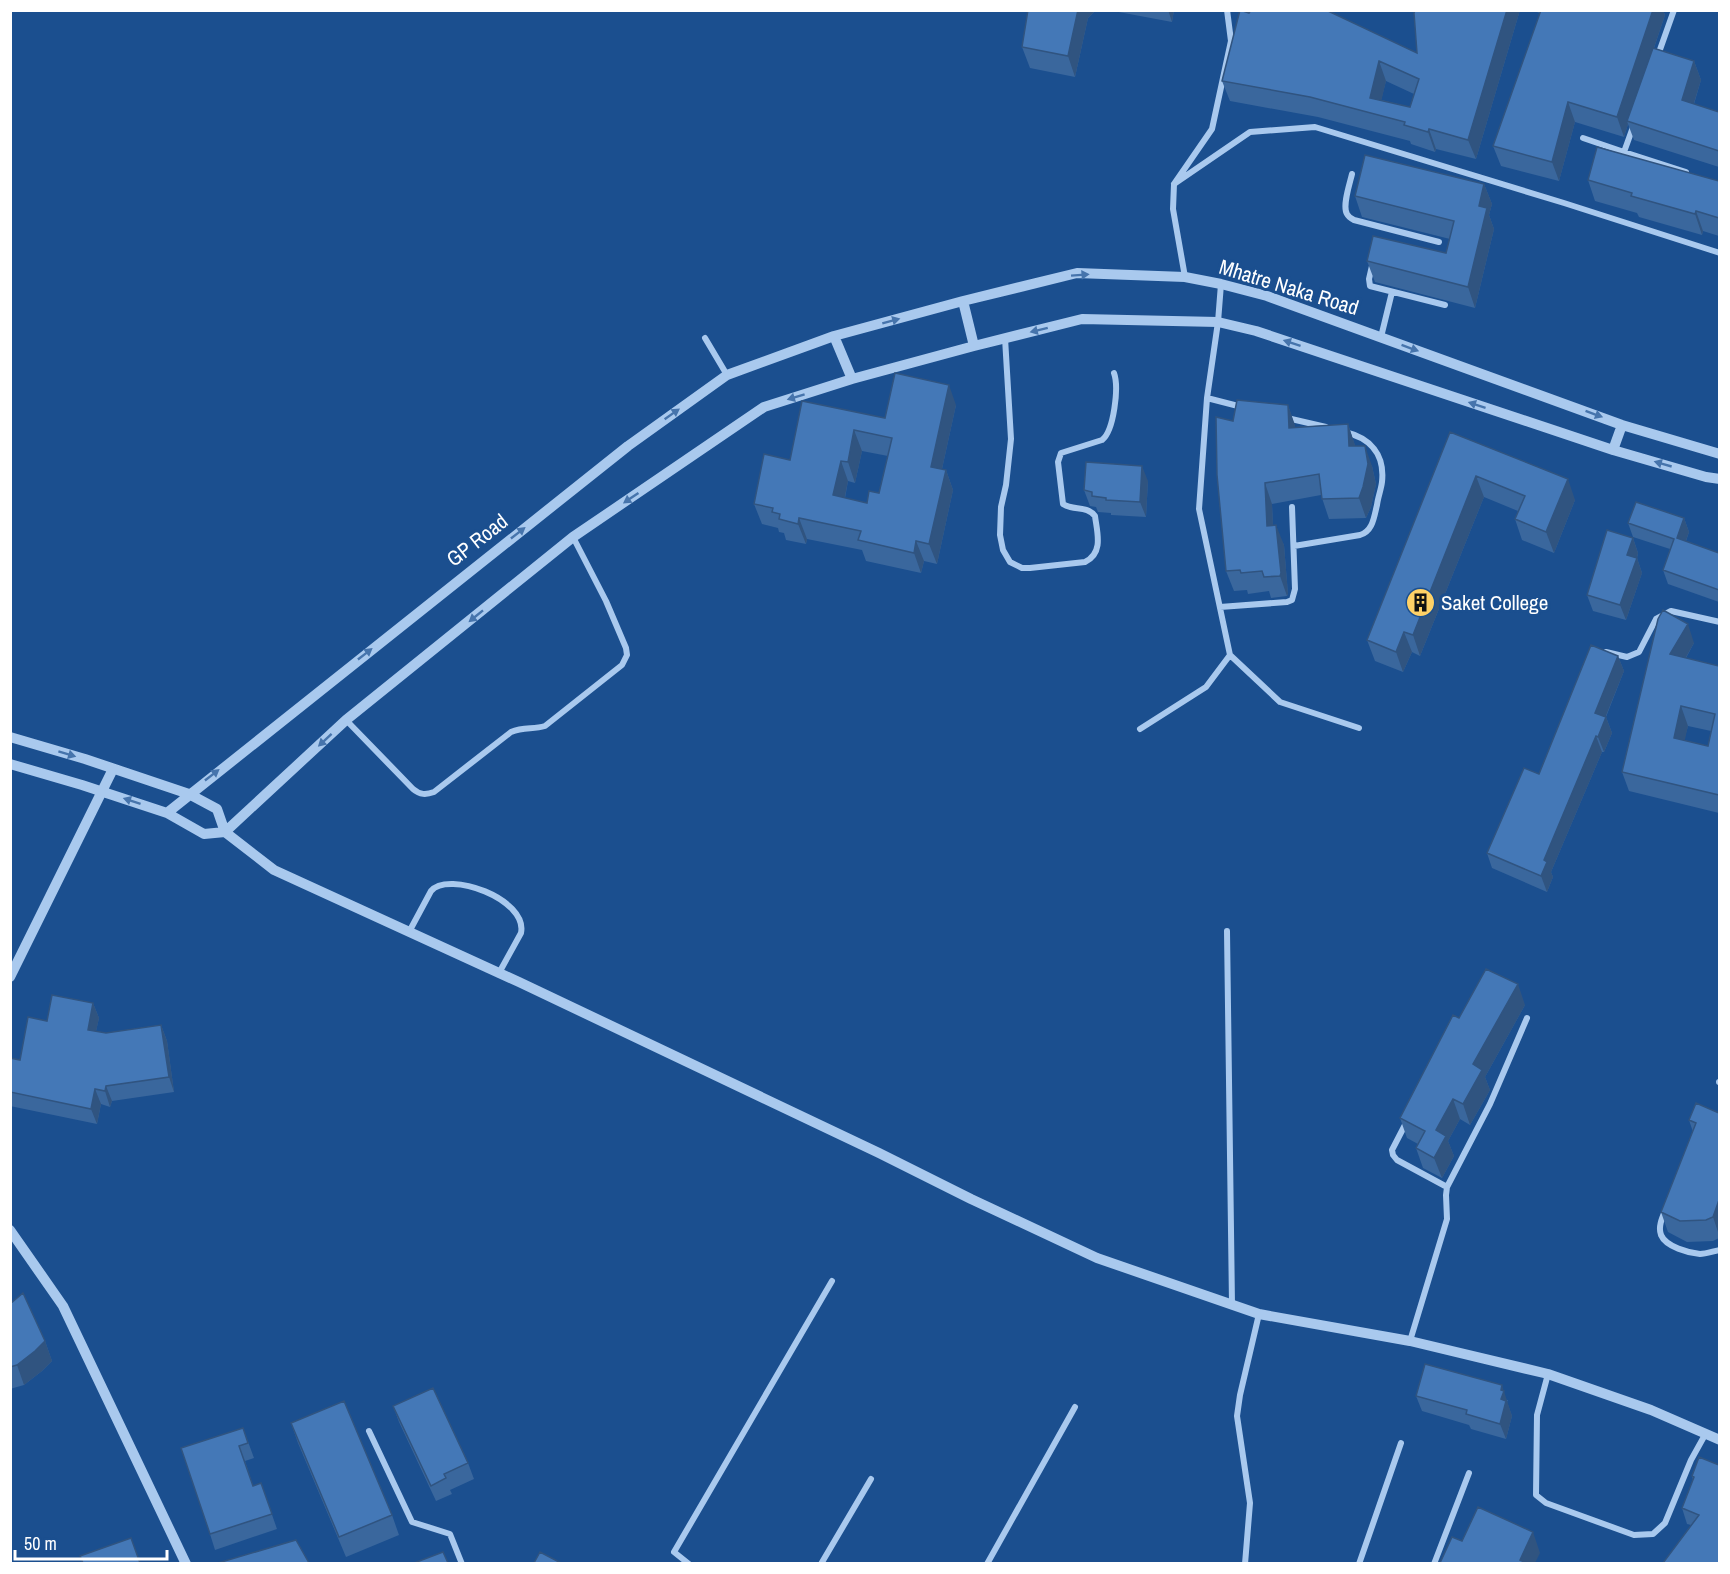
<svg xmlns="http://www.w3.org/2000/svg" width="1730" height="1574" viewBox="0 0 1730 1574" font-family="'Archivo Narrow',sans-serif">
<rect width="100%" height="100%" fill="#1b4f8f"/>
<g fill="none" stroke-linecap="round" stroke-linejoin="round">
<path stroke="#a9c9ee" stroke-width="6" d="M 1657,58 L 1674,10
M 1583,138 L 1624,152 L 1633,127
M 1624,152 L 1686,172
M 1352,174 C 1350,183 1342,206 1347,214 C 1348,216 1352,219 1354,220 L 1439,242
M 1174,184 L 1250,132 L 1315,127 L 1564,203 L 1720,253
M 1372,266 L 1369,279 L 1370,286 L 1445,305
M 1185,277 L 1173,209 L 1174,184 L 1212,129 L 1231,41 L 1227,10
M 1221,284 L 1218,322 L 1207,398 L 1199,509 L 1230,655 L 1280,702 L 1359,728
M 1381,337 L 1392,292
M 705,338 L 727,375
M 1005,338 L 1011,439 L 1006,485 L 1001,507 L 1000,535 L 1003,550 L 1010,562 L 1022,568 L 1030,568 L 1085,562 C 1104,553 1097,532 1095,516 C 1087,505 1073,511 1063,504 L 1058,462 L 1061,453 L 1102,440 C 1114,431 1119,387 1114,373
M 1207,398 L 1242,407
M 1287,418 L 1326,427
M 1294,546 L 1360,535 C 1373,531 1374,517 1377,505 C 1378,497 1381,490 1382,482 C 1385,454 1370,438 1345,432
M 1220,607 L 1287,602 L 1292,600 L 1295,589 L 1292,507
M 1606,652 L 1627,657 L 1639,652 L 1656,619 L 1671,611 L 1720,622
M 346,720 L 413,789 C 420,795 426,795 434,792 L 511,732 C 524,726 533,730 545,726 L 622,665 L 627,655 L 626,648 L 606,601 L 573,537
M 1140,729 L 1206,687 L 1230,655
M 1227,931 L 1232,1305
M 409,932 L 431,891 C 448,870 528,899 521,933 L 499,973
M 1719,1082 L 1720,1082
M 1407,1121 L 1392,1150 L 1393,1155 L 1397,1160 L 1447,1187
M 1665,1211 C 1662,1218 1658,1227 1661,1235 C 1666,1247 1689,1253 1700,1254 C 1706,1254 1714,1251 1720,1250
M 1410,1341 L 1447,1219 L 1446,1195 L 1447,1187 L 1490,1104 L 1527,1018
M 1548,1374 L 1537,1415 L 1536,1495 L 1546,1503 L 1634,1535 L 1653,1534 L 1665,1523 L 1691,1460 L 1706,1433
M 369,1431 L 412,1522 L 450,1534 L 462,1564
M 689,1564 L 674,1552 L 832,1281
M 821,1564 L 871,1479
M 987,1564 L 1075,1407
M 1245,1564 L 1250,1503 L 1237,1416 L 1240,1395 L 1259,1314
M 1359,1564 L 1401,1443
M 1434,1564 L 1469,1473"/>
<path stroke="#a9c9ee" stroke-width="10" d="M 963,301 L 974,346
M 834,336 L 852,379
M 1613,450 L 1622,425
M 10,737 L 85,759 L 189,794 L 217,809 L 225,832 L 274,870 L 519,982 L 879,1153 L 971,1199 L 1097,1258 L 1259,1314 L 1410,1341 L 1548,1374 L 1651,1410 L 1720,1440
M 10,764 L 82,785 L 167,813 L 204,834 L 225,832
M 167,813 L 628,446 L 727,375 L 834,336 L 963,301 L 1077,273 L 1185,277 L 1221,284 L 1267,296 L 1622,425 L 1720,454
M 225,832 L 346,720 L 573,537 L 764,407 L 852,379 L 974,346 L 1082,319 L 1218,322 L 1256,331 L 1613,450 L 1706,477 L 1720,479
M 10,977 L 113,769
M 10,1230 L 63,1306 L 186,1564"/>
</g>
<path fill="#3a679d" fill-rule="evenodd" d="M 1028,10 L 1096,10 L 1088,18 L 1075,77 L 1030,68 L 1022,47 Z
M 1108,10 L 1174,10 L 1172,22 Z
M 1520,10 L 1476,159 L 1436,149 L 1435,152 L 1411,144 L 1410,141 L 1318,117 L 1230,101 L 1222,81 L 1249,13 L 1417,53 ZM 1386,81 L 1414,94 L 1410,107 L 1381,100 Z
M 1531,10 L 1663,10 L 1665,15 L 1654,48 L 1694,61 L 1701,80 L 1694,104 L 1719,112 L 1719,167 L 1634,140 L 1628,124 L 1624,137 L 1575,122 L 1559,181 L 1501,166 L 1493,146 L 1540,13 Z
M 1588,180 L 1719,181 L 1719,236 L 1703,231 L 1702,235 L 1639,217 L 1637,213 L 1595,201 Z
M 1484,184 L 1492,204 L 1489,215 L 1494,229 L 1475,308 L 1375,282 L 1367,261 L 1446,253 L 1450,239 L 1362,217 L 1355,196 Z
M 802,401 L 885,418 L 956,405 L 942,469 L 946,470 L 953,490 L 937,564 L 924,561 L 921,573 L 866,561 L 862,550 L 807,539 L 806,544 L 786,540 L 784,533 L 779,532 L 778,528 L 762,524 L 754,504 L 790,460 ZM 862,451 L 888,456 L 879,493 L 867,503 L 845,498 L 848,481 L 855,483 Z
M 1288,405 L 1295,427 L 1348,424 L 1355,446 L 1372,466 L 1376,484 L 1371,507 L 1366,518 L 1329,519 L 1321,495 L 1272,504 L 1273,525 L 1284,545 L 1288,594 L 1287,596 L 1271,598 L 1269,591 L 1248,594 L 1247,590 L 1234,591 L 1226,571 L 1233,421 Z
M 1450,432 L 1575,500 L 1554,553 L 1522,540 L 1515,519 L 1518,511 L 1484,497 L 1420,656 L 1412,652 L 1403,672 L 1375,661 L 1367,640 Z
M 1148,481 L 1146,517 L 1111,515 L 1111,513 L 1098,512 L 1096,507 L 1090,506 L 1084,490 Z
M 1684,518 L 1689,532 L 1686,541 L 1719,553 L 1719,602 L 1668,584 L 1663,570 L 1670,549 L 1633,537 L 1628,523 Z
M 1633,538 L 1638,553 L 1637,558 L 1642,573 L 1626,620 L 1593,611 L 1587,595 Z
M 1658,619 L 1694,643 L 1686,658 L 1719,666 L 1719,813 L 1629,791 L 1622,772 ZM 1688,726 L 1711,731 L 1708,746 L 1684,740 Z
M 1618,656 L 1624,671 L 1606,717 L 1612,733 L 1604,752 L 1602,752 L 1551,872 L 1553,877 L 1547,892 L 1492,868 L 1487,853 Z
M 93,1003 L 99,1018 L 96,1031 L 106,1033 L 161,1025 L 167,1041 L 174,1092 L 112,1101 L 110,1107 L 101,1104 L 97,1124 L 10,1106 L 10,1058 L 20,1060 L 47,1021 Z
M 1525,1005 L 1485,1077 L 1490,1090 L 1470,1125 L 1460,1119 L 1448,1141 L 1454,1156 L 1442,1178 L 1423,1168 L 1416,1148 L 1418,1144 L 1407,1138 L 1400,1118 L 1459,1018 Z
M 1719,1113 L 1719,1238 L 1713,1241 L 1687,1242 L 1668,1232 L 1661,1212 L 1693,1132 L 1689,1120 Z
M 10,1304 L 45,1341 L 52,1361 L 42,1371 L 24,1385 L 10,1389 Z
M 1416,1396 L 1508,1400 L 1507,1402 L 1512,1416 L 1506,1439 L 1471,1429 L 1469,1425 L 1422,1411 Z
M 393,1406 L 468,1463 L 474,1479 L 450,1490 L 452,1494 L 436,1501 L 399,1422 Z
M 291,1423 L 392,1515 L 399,1535 L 346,1557 L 298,1443 Z
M 243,1428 L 254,1458 L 245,1461 L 253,1486 L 261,1483 L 277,1529 L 215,1550 L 210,1534 Z
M 1699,1457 L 1719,1563 L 1663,1563 L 1691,1525 L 1687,1524 L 1682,1508 L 1693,1480 L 1692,1476 Z"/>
<path fill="#305480" d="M 1078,10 L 1096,10 L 1088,18 L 1075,77 L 1068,56 Z
M 1168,10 L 1174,10 L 1172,22 Z
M 1507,10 L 1520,10 L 1476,159 L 1468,140 Z
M 1653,10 L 1663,10 L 1665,15 L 1629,122 L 1627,121 L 1628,124 L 1624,137 L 1617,117 Z
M 1379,61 L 1386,81 L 1378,115 L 1370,98 Z
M 1694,61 L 1701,80 L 1689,119 L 1682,100 Z
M 1568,102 L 1575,122 L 1559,181 L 1552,162 Z
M 1429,129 L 1436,149 L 1435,152 L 1428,132 Z
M 1484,184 L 1492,204 L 1489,215 L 1494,229 L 1475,308 L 1468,287 L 1479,206 Z
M 1696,211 L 1703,231 L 1702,235 L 1695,214 Z
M 949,385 L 956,405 L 938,487 L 931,467 Z
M 1288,405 L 1295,425 L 1297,448 L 1289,428 Z
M 1348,424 L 1355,445 L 1356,467 L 1349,446 Z
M 854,430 L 862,451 L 855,483 L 848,462 Z
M 1365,446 L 1372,466 L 1376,484 L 1371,507 L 1366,518 L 1359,498 Z
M 841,461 L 848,481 L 841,516 L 833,495 Z
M 1142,466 L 1148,481 L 1146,517 L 1140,502 Z
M 946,470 L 953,490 L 937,564 L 929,544 Z
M 1476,476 L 1484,497 L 1420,656 L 1413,635 Z
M 1568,479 L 1575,500 L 1554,553 L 1546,532 Z
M 1265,483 L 1272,504 L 1274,546 L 1267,526 Z
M 799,518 L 807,539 L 806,544 L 798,524 Z
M 1684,518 L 1689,532 L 1682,552 L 1677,538 Z
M 1276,525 L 1284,545 L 1288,594 L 1287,596 L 1280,576 Z
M 1633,538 L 1638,553 L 1637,558 L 1642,573 L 1626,620 L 1620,605 L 1627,555 Z
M 916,541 L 924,561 L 921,573 L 914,553 Z
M 1688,624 L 1694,643 L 1677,673 L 1670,654 Z
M 1404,632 L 1412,652 L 1403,672 L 1396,652 Z
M 1618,656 L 1624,671 L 1601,728 L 1595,713 Z
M 1681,706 L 1688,726 L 1681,757 L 1674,738 Z
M 1606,717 L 1612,733 L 1604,752 L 1598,737 Z
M 1596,736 L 1602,752 L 1551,872 L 1553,877 L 1547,892 L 1541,876 L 1544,860 Z
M 1518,984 L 1525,1005 L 1485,1077 L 1490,1090 L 1470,1125 L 1463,1104 L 1473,1064 Z
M 93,1003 L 99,1018 L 93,1045 L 88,1030 Z
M 161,1025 L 167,1041 L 174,1092 L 169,1077 Z
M 106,1086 L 112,1101 L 110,1107 L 105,1091 Z
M 95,1089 L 101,1104 L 97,1124 L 91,1109 Z
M 1453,1099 L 1460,1119 L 1448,1141 L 1454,1156 L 1442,1178 L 1434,1158 L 1436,1130 Z
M 1719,1200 L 1719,1235 L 1713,1217 Z
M 45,1341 L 52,1361 L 42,1371 L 24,1385 L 17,1365 Z
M 1502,1385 L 1512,1416 L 1506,1439 L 1500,1424 L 1501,1399 L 1501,1390 Z
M 1533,1532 L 1540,1553 L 1535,1563 L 1521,1563 L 1520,1560 Z"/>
<path fill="#4478b7" stroke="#305480" stroke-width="1.5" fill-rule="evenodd" d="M 1028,10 L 1078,10 L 1068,56 L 1022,47 Z
M 1240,10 L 1249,13 L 1251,10 L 1326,10 L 1417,53 L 1414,13 L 1415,10 L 1507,10 L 1468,140 L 1429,129 L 1428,132 L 1404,125 L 1405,122 L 1310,97 L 1222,81 ZM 1379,61 L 1419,79 L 1410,107 L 1370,98 Z
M 1541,10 L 1653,10 L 1617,117 L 1568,102 L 1552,162 L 1493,146 Z
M 1653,48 L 1694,61 L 1682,100 L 1719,112 L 1719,151 L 1627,121 Z
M 1597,147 L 1719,181 L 1719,218 L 1696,211 L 1695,214 L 1631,196 L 1632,193 L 1588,180 Z
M 1365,155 L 1484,184 L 1479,206 L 1487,208 L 1468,287 L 1367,261 L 1373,236 L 1446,253 L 1454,221 L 1355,196 Z
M 895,373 L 949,385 L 931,467 L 946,470 L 929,544 L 916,541 L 914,553 L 858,540 L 861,531 L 799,518 L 798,524 L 779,519 L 780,514 L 772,512 L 773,508 L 754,504 L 764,454 L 790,460 L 802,401 L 885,418 ZM 854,430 L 892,438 L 879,493 L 869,491 L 867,503 L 833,495 L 841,461 L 848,462 Z
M 1237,400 L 1288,405 L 1289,428 L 1348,424 L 1349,446 L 1365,446 L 1368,464 L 1363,487 L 1359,498 L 1322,499 L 1319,474 L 1265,483 L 1267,526 L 1276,525 L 1281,573 L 1280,576 L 1264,577 L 1262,571 L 1241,573 L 1240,570 L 1226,571 L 1217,475 L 1216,417 L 1233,421 Z
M 1450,432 L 1568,479 L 1546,532 L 1515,519 L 1525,496 L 1476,476 L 1413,635 L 1404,632 L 1396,652 L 1367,640 Z
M 1086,462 L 1142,466 L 1140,502 L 1106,500 L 1106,498 L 1092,496 L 1092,492 L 1084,490 Z
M 1636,502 L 1684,518 L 1677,538 L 1719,553 L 1719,590 L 1663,570 L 1674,539 L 1628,523 Z
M 1607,530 L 1633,538 L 1627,555 L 1637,558 L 1620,605 L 1587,595 Z
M 1663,610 L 1688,624 L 1670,654 L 1719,666 L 1719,795 L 1622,772 L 1658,619 ZM 1681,706 L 1715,714 L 1708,746 L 1674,738 Z
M 1591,645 L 1618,656 L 1595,713 L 1606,717 L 1598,737 L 1596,736 L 1544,860 L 1547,862 L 1541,876 L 1487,853 L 1524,768 L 1539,774 Z
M 1486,969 L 1518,984 L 1473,1064 L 1482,1070 L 1463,1104 L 1453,1099 L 1436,1130 L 1446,1136 L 1434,1158 L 1416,1148 L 1425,1131 L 1400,1118 L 1453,1015 L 1459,1018 Z
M 52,995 L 93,1003 L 88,1030 L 106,1033 L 161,1025 L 169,1077 L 106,1086 L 105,1091 L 95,1089 L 91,1109 L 10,1092 L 10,1058 L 20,1060 L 28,1017 L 47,1021 Z
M 1696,1103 L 1719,1113 L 1719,1200 L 1713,1217 L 1706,1220 L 1680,1221 L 1661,1212 L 1696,1123 L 1689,1120 Z
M 23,1293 L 45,1341 L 35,1351 L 17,1365 L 10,1367 L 10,1304 Z
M 1425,1364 L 1502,1385 L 1501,1390 L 1504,1391 L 1501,1399 L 1506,1401 L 1500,1424 L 1466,1414 L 1467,1410 L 1416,1396 Z
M 433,1388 L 468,1463 L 444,1474 L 446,1478 L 431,1486 L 393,1406 Z
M 344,1401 L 392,1515 L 339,1537 L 291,1423 Z
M 243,1428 L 248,1443 L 239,1446 L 253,1486 L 261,1483 L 272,1514 L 210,1534 L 181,1448 Z
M 1699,1457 L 1719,1465 L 1719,1563 L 1663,1563 L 1699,1515 L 1682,1508 L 1694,1477 L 1692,1476 Z
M 1478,1507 L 1533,1532 L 1520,1560 L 1527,1563 L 1440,1563 L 1452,1537 L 1462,1541 Z
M 131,1538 L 140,1563 L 83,1563 L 80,1556 Z
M 296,1540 L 309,1563 L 218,1563 Z
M 443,1552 L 448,1563 L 414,1563 Z
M 540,1552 L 561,1563 L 534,1563 Z"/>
<defs><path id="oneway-solid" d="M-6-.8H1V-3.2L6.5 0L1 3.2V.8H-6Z" transform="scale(1.5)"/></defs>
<g fill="#4674ac">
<use href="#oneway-solid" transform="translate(1080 275) rotate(-4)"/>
<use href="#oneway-solid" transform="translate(891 321) rotate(-15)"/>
<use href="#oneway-solid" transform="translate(1039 330) rotate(166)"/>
<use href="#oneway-solid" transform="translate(1292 343) rotate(-162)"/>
<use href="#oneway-solid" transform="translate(1410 348) rotate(20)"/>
<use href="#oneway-solid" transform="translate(796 397) rotate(163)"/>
<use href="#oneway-solid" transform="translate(1477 405) rotate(-162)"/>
<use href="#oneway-solid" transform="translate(672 414) rotate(-35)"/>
<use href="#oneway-solid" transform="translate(1594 414) rotate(20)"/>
<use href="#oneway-solid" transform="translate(1663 464) rotate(-164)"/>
<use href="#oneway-solid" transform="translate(631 498) rotate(146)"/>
<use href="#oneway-solid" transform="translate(518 533) rotate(-38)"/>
<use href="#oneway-solid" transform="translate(476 616) rotate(141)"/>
<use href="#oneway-solid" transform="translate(365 654) rotate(-38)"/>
<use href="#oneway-solid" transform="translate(325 740) rotate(137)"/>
<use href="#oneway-solid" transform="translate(67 754) rotate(17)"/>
<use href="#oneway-solid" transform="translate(212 775) rotate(-38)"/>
<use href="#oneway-solid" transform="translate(132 801) rotate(-162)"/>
</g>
<defs>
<symbol id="building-disc" viewBox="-11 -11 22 22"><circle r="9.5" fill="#ffd166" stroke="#1b4f8f"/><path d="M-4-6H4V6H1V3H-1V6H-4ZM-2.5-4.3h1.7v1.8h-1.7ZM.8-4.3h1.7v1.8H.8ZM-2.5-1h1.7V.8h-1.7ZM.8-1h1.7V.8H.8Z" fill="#111"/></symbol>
</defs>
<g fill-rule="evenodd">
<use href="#building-disc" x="1404" y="586" width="33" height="33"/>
</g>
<g text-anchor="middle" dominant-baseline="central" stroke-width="6" stroke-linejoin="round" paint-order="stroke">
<g font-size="21" fill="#fff" stroke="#1b4f8f">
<text transform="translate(1289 287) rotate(17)">Mhatre Naka Road</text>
<text transform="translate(477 540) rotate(-38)">GP Road</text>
</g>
<g font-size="21" fill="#fff" stroke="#1b4f8f" text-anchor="start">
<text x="1441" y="602">Saket College</text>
</g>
</g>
<rect width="1730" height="1574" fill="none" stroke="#ffffff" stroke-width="24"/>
<path d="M15 1550v9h152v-9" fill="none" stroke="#ffffff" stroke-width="3"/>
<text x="24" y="1550" font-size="18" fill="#ffffff" stroke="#1b4f8f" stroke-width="4.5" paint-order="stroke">50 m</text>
</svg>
